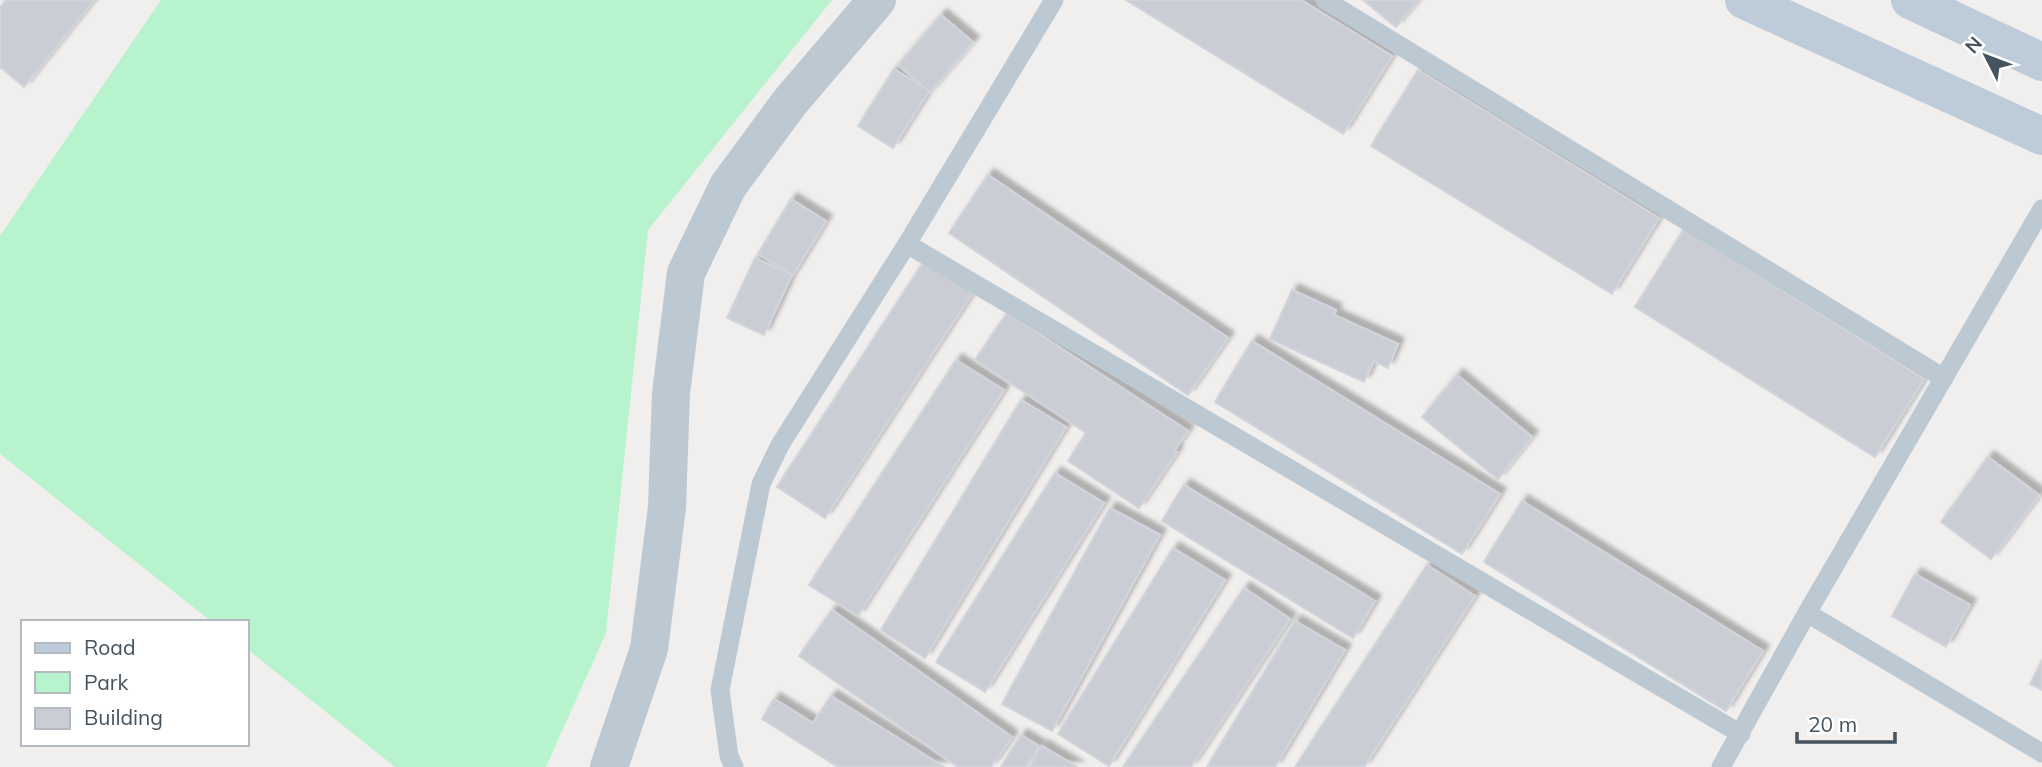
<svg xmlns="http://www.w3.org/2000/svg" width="2042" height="767" viewBox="0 0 2042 767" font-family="Mulish,sans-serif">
<defs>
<filter id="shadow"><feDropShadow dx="6" dy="-6" stdDeviation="2" flood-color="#0004"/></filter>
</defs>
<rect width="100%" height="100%" fill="#f1eeee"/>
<path fill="#b7f4cd" d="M 161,0 L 832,0 L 648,230 L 606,633 L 546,767 L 395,767 L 247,649 L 247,622 L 212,622 L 0,454 L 0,236 Z"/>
<path fill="#caced4" stroke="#d1d4db" stroke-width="2" filter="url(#shadow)" d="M 6,0 L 94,0 L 24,87 L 0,67 L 0,7 Z
M 1126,0 L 1301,0 L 1392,56 L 1343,134 Z
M 1363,0 L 1418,0 L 1396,27 Z
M 941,15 L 973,42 L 930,92 L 898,65 Z
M 894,69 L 929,91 L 893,148 L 858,126 Z
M 1418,70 L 1659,218 L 1612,294 L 1371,146 Z
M 988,175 L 1228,338 L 1188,395 L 949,233 Z
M 791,199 L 826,221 L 793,275 L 758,254 Z
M 1684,229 L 1924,379 L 1875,457 L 1635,307 Z
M 755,258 L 792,275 L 764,335 L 727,318 Z
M 924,261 L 973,292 L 825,518 L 777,487 Z
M 1292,290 L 1336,310 L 1334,315 L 1398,344 L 1388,368 L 1374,361 L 1364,382 L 1270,339 Z
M 1007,313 L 1188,431 L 1174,451 L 1177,452 L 1139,508 L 1068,461 L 1086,433 L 975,360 Z
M 1252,341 L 1500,494 L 1462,554 L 1215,402 Z
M 956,360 L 1004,390 L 858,616 L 809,585 Z
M 1457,375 L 1532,437 L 1498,479 L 1422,417 Z
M 1021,400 L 1066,427 L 925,658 L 881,630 Z
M 1988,457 L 2039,495 L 1991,559 L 1941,522 Z
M 1055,473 L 1104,503 L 985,692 L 936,662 Z
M 1184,485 L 1375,601 L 1353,638 L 1162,521 Z
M 1522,501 L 1763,651 L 1726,711 L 1484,562 Z
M 1110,508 L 1160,535 L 1052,731 L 1002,704 Z
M 1173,548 L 1225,580 L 1109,766 L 1058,734 Z
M 1427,565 L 1475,596 L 1364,767 L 1295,767 Z
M 1915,574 L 1970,605 L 1946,647 L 1892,616 Z
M 1244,588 L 1290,619 L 1191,767 L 1123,767 Z
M 832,610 L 1012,737 L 991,767 L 958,767 L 799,656 Z
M 1295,621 L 1345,650 L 1275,767 L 1207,767 Z
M 2042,660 L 2042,690 L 2030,684 Z
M 831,696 L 944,767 L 838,767 L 762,719 L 774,699 L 813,723 Z
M 1021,735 L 1039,746 L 1026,767 L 1001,767 Z
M 1042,746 L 1077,767 L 1029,767 Z"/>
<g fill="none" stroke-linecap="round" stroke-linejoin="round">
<path stroke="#bdc9d2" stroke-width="19" d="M 1325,0 L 1944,378
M 907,244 L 1741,734
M 1807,613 L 2042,753
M 734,767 L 729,756 L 720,690 L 761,484 L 780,445 L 907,244 L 1054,0
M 1721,767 L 1807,613 L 2042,209"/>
<path stroke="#bdc9d2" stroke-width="38" d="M 609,767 L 649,649 L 667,507 L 671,393 L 686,273 L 728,186 L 790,102 L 877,0"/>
<path stroke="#beccda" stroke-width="38" d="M 1744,0 L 2042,136
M 1910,0 L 2042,62"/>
</g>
<rect x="21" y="620" width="228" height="126" fill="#ffffff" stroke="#b4babf" stroke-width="2"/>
<rect x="35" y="643" width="35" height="10" fill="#beccda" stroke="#b4babf" stroke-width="2"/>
<text x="84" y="655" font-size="21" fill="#44535e">Road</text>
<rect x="35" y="672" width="35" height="21" fill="#b7f4cd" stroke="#b4babf" stroke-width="2"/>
<text x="84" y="690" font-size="21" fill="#44535e">Park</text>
<rect x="35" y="708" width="35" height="21" fill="#caced4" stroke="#b4babf" stroke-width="2"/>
<text x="84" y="725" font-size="21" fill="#44535e">Building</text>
<g transform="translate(1986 56) rotate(312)" stroke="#ffffff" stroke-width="5" paint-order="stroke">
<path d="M0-5L12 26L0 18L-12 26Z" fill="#44535e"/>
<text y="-10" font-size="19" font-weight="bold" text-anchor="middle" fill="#44535e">N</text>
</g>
<path d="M1797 732v10h98v-10" fill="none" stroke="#44535e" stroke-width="3.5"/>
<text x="1808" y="732" font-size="21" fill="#44535e" stroke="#ffffff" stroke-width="5" paint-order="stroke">20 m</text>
</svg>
